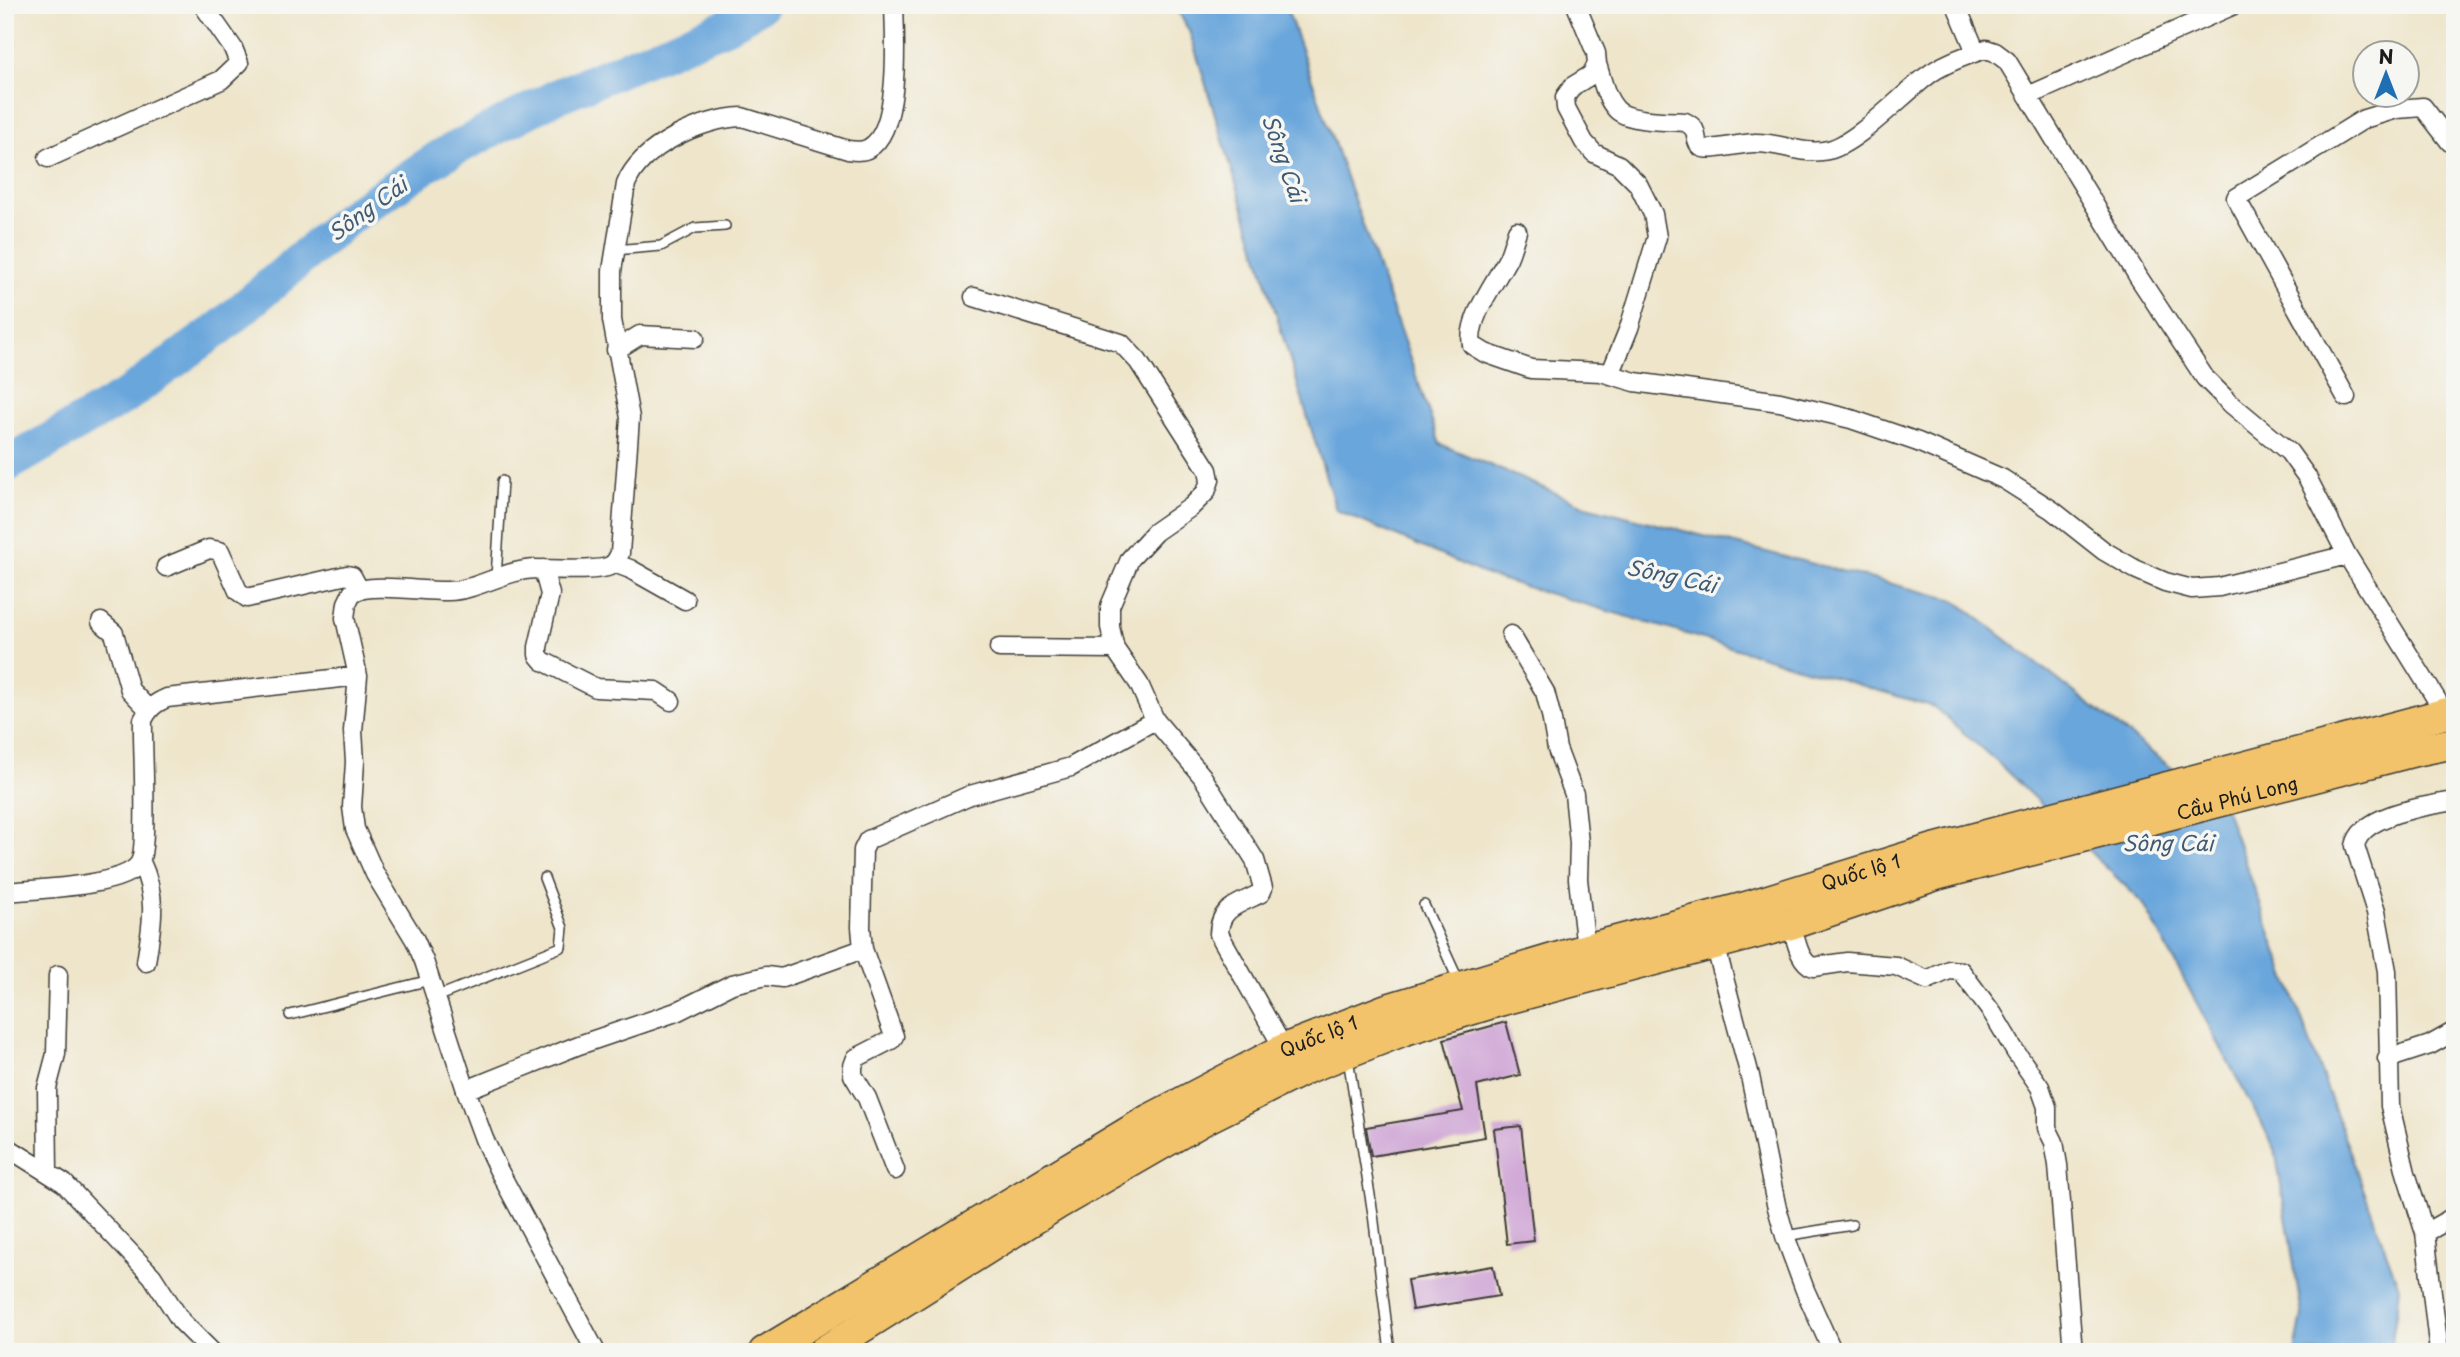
<svg xmlns="http://www.w3.org/2000/svg" width="2460" height="1357" viewBox="0 0 2460 1357" font-family="'Playpen Sans',sans-serif">
<rect width="100%" height="100%" fill="#f6f6f2"/>
<filter id="ink" filterUnits="userSpaceOnUse"><feTurbulence type="fractalNoise" baseFrequency=".0143" numOctaves="2"/><feDisplacementMap in="SourceGraphic" scale="14" xChannelSelector="R" yChannelSelector="G"/><feConvolveMatrix kernelMatrix="1 2 1 2 8 2 1 2 1" color-interpolation-filters="sRGB"/></filter>
<filter id="wash" filterUnits="userSpaceOnUse"><feTurbulence type="fractalNoise" baseFrequency=".00686" numOctaves="4" result="noise"/><feDisplacementMap in="SourceGraphic" scale="28" xChannelSelector="R" yChannelSelector="G"/><feGaussianBlur stdDeviation="1.57" result="paint"/><feColorMatrix in="noise" values="0 0 0 0 0 0 0 0 0 0 0 0 0 0 0 0 0 1.4 0 .05"/><feComposite in="paint" operator="in"/></filter>
<g filter="url(#wash)">
<rect width="100%" height="100%" fill="#eee5ca"/>
<path fill="#69a6db" stroke="#42617c" stroke-width="2" d="M 1175,5 L 1279,5 L 1287,9 L 1440,444 L 1586,506 L 1955,600 L 2226,810 L 2400,1290 L 2390,1352 L 2295,1352 L 2302,1315 L 2275,1149 L 2143,903 L 1997,762 L 1934,707 L 1489,576 L 1336,510 L 1190,33 Z"/>
<g fill="none" stroke-linecap="round" stroke-linejoin="round">
<path stroke="#69a6db" stroke-width="35" d="M 5,466 L 126,396 L 221,327 L 351,216 L 441,156 L 557,96 L 726,26 L 761,5"/>
</g>
<g id="blocks">
<path fill="#d1aad7" d="M 1506,1022 L 1520,1075 L 1477,1086 L 1485,1137 L 1371,1156 L 1366,1127 L 1463,1111 L 1444,1039 Z
M 1521,1126 L 1534,1241 L 1507,1244 L 1494,1129 Z
M 1493,1266 L 1499,1296 L 1412,1310 L 1407,1280 Z"/>
</g>
</g>
<g filter="url(#ink)">
<use href="#blocks" fill-opacity="0" stroke="#3c3a36" stroke-width="2"/>
<g fill="none" stroke-linecap="round" stroke-linejoin="round">
<defs>
<path id="service" d="M 615,250 L 661,246 L 695,228 L 725,226
M 496,578 L 502,481
M 1424,905 L 1460,984
M 436,997 L 561,947 L 563,928 L 544,878
M 290,1015 L 430,980
M 1348,1058 L 1373,1214 L 1390,1352
M 1785,1236 L 1852,1225"/>
<path id="minor" d="M 1576,5 L 1596,53 L 1597,64 L 1591,75 L 1573,86 L 1565,97 L 1566,108 L 1584,142 L 1594,153 L 1619,165 L 1638,184 L 1653,214 L 1657,237 L 1629,328 L 1610,375
M 1956,5 L 1976,52
M 1597,64 C 1602,79 1605,97 1616,109 C 1627,122 1668,121 1685,122 C 1702,130 1692,140 1701,147 C 1709,152 1742,143 1754,143 C 1779,142 1804,156 1828,150 C 1855,145 1903,94 1927,76 C 1942,64 1967,55 1986,49 L 1995,52 L 2007,61 L 2139,278 L 2205,378 L 2230,403 L 2289,452 L 2307,477 L 2347,555 L 2445,713
M 2028,96 L 2234,5
M 48,158 L 221,80 L 239,63 L 233,48 L 203,5
M 1517,231 C 1514,240 1512,249 1508,258 C 1497,280 1466,320 1472,345 L 1485,353 L 1531,369 L 1601,372 L 1635,382 L 1780,402 L 1851,419 L 1918,442 L 2003,479 L 2052,510 L 2104,551 L 2135,569 L 2165,582 L 2192,589 L 2219,587 L 2347,555
M 974,297 L 1121,343 L 1138,361 L 1208,470 L 1210,480 L 1206,492 L 1191,507 L 1155,532 L 1130,559 L 1110,606 L 1110,627 L 1115,649 L 1139,684 L 1155,720 L 1202,776 L 1255,860 L 1263,888 L 1261,893 C 1240,904 1219,907 1219,934 L 1284,1049
M 616,350 L 640,335 L 695,338
M 2346,397 L 2236,198 L 2364,119 L 2397,109 L 2423,107 L 2450,142 L 2455,144
M 614,563 L 630,569 L 685,600
M 166,567 L 209,549 L 220,551 L 238,591 L 247,598 L 347,575 L 352,576 L 359,589
M 543,569 L 550,594 L 538,647 L 538,655 L 543,661 L 596,688 L 656,691 L 671,701
M 101,622 L 114,633 L 130,690 L 149,710
M 1511,635 L 1545,692 L 1551,715 L 1557,749 L 1574,794 L 1579,843 L 1578,879 L 1586,949
M 999,648 L 1115,649
M 141,862 C 158,898 152,924 146,962
M 5,892 C 34,889 123,887 139,864 C 149,850 142,745 143,720 C 149,708 155,703 167,698 L 358,676
M 1791,924 C 1796,938 1798,961 1813,967 L 1847,962 L 1896,966 L 1927,980 L 1949,970 L 1961,971 L 1993,1014 L 2015,1051 L 2040,1087 L 2047,1107 L 2047,1128 L 2054,1142 L 2058,1165 L 2073,1352
M 1715,944 L 1750,1076 L 1776,1204 L 1785,1236 L 1805,1290 L 1832,1350
M 2387,1059 L 2430,1045 L 2455,1031
M 466,1090 L 579,1045 L 676,1012 L 732,984 L 766,976 L 782,978 L 863,949
M 5,1146 L 64,1183 L 152,1276 L 181,1321 L 212,1352
M 895,1170 L 867,1098 L 853,1075 L 853,1066 L 856,1058 L 891,1040 L 894,1036 L 863,949 L 861,927 L 863,850 L 868,840 L 970,795 L 1071,767 L 1155,720
M 48,1172 L 47,1088 L 56,1054 L 58,975
M 2425,1233 L 2455,1216
M 596,1352 L 498,1169 L 484,1139 L 466,1090 L 424,961 L 415,940 L 375,874 L 355,829 L 352,807 L 355,762 L 353,731 L 358,676 L 345,618 L 347,603 L 352,593 C 371,582 424,592 448,591 C 479,590 504,570 535,569 C 552,569 597,572 610,566 C 616,563 617,559 620,553 L 630,418 L 612,320 L 612,271 L 626,184 C 641,146 703,118 742,117 L 848,150 C 855,151 863,152 869,148 C 901,130 895,38 894,5
M 2439,1352 L 2425,1233 L 2406,1173 L 2390,1106 L 2387,971 L 2376,912 L 2355,846 C 2361,814 2427,806 2455,801"/>
<g id="trunk">
<path id="s1" d="M 764,1352 L 1150,1119 L 1284,1049 L 1387,1009 L 1586,949 L 1746,907 L 1930,850 L 2455,711"/>
<path id="s2" d="M 823,1352 L 1056,1205 L 1207,1118 L 1305,1069 L 1405,1030 L 1499,1001 L 1791,924 L 1936,875 L 2415,751 L 2455,743"/>
</g>
</defs>
<use href="#service" stroke="#3c3a36" stroke-width="12"/>
<use href="#minor" stroke="#3c3a36" stroke-width="21"/>
<use href="#trunk" stroke="#3c3a36" stroke-width="33"/>
<use href="#service" stroke="#fff" stroke-width="9"/>
<use href="#minor" stroke="#fff" stroke-width="18"/>
<use href="#trunk" stroke="#f2c36a" stroke-width="30"/>
</g>
</g>
<g text-anchor="middle" dominant-baseline="central" stroke-width="7" stroke-linejoin="round" paint-order="stroke">
<g font-size="19" fill="#1c1c1c" stroke="#f6f6f2">
<text stroke="none"><textPath href="#s2" startOffset="1531">Cầu Phú Long</textPath></text>
<text stroke="none"><textPath href="#s1" startOffset="1206">Quốc lộ 1</textPath></text>
<text stroke="none"><textPath href="#s1" startOffset="639">Quốc lộ 1</textPath></text>
</g>
<g font-size="21" font-style="italic" fill="#3f5a72" stroke="#f6f6f2">
<text transform="translate(1285 158) rotate(71)">Sông Cái</text>
<text transform="translate(367 208) rotate(-36)">Sông Cái</text>
<text transform="translate(1672 575) rotate(12)">Sông Cái</text>
<text x="2168" y="842">Sông Cái</text>
</g>
</g>
<rect width="2460" height="1357" fill="none" stroke="#f6f6f2" stroke-width="28"/>
<g transform="translate(2386 74)"><circle r="33" fill="#f6f6f2" stroke="#9f9f9c" stroke-width="2"/>
<path d="M0-5L12 26L0 18L-12 26Z" fill="#1f6fb2"/>
<text y="-10" font-size="19" font-weight="bold" text-anchor="middle" fill="#1c1c1c">N</text>
</g>
</svg>
